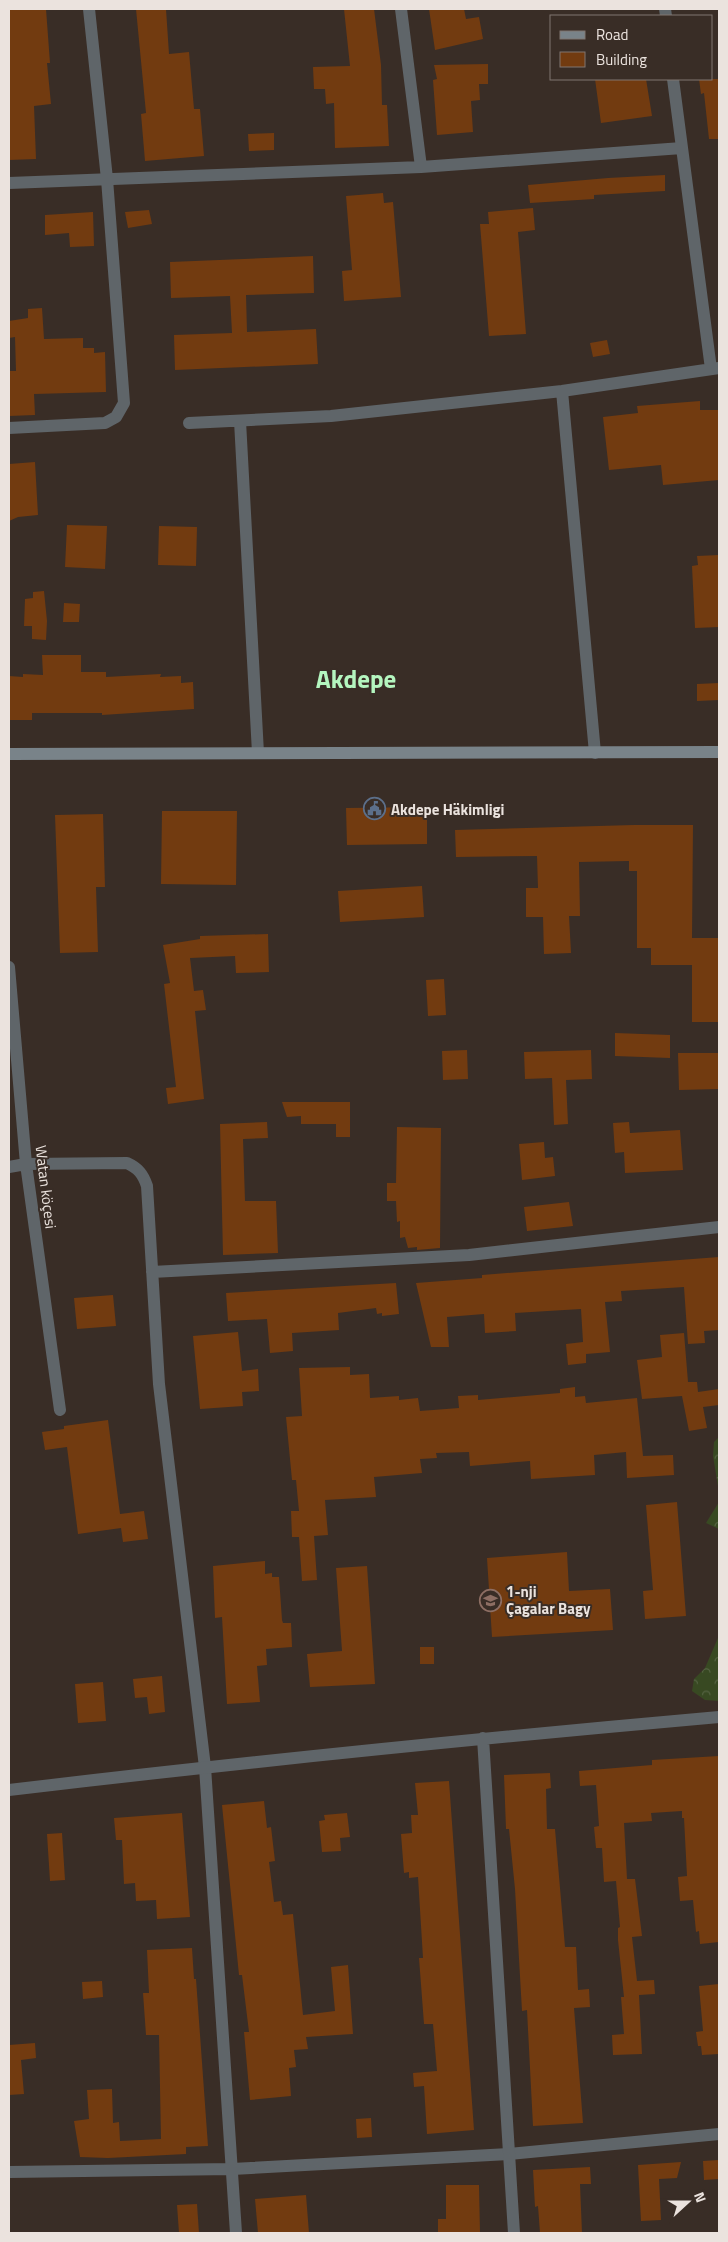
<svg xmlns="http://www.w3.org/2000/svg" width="728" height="2242" viewBox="0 0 728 2242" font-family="'Titillium Web',sans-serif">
<defs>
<pattern id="forest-crowns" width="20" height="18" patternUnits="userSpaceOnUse" patternTransform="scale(1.25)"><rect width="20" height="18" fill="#384922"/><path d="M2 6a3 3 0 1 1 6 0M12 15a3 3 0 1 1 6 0" fill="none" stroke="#556342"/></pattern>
</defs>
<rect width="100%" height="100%" fill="#392d26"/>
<path fill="url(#forest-crowns)" d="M 719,1437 L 719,1492 L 713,1456 L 714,1442 Z
M 719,1502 L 719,1529 L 706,1523 Z
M 718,1638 L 719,1638 L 719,1701 L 705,1700 L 692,1691 L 694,1679 L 705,1668 Z"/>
<path fill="#723b10" d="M 9,9 L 46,9 L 50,63 L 47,63 L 51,104 L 34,106 L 36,159 L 9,160 Z
M 136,9 L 166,9 L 169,54 L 189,52 L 194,109 L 200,109 L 204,156 L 145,161 L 141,114 L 146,113 Z
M 344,9 L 374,9 L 381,65 L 382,105 L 387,105 L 389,146 L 335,148 L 334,103 L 326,104 L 325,89 L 314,89 L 313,67 L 350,66 Z
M 429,9 L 464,9 L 466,19 L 479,17 L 483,39 L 435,50 Z
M 488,64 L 488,84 L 479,84 L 480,100 L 471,101 L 473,132 L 437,135 L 433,80 L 437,79 L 434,65 Z
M 595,79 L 646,79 L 652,116 L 601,123 Z
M 699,79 L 719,79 L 719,139 L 709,139 L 704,93 L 701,94 Z
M 274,133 L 274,150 L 249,151 L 248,134 Z
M 665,175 L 665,191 L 594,195 L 594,199 L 530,203 L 528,185 L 608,178 Z
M 383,193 L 384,203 L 393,202 L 401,297 L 344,301 L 342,271 L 352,270 L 346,196 Z
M 533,208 L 535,230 L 518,232 L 526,334 L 489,336 L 480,224 L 489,224 L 488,212 Z
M 149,210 L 152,224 L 128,228 L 125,212 Z
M 93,212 L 94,246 L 70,247 L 69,233 L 45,235 L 45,215 Z
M 313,256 L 314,293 L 246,295 L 247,332 L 316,329 L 318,364 L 175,370 L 174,335 L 232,333 L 230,296 L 171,298 L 170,262 Z
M 42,308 L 44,339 L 83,338 L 83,348 L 94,348 L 94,353 L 105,352 L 106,392 L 34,394 L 35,415 L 9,416 L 9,371 L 16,371 L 15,337 L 9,338 L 9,321 L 28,318 L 28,309 Z
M 607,340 L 610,354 L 593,357 L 590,343 Z
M 700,401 L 700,410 L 719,410 L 719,480 L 663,485 L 661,465 L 609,470 L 603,417 L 638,413 L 637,406 Z
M 35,462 L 38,515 L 18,517 L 9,521 L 9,464 Z
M 67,525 L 107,526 L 105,569 L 65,567 Z
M 159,526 L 197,527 L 196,566 L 158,565 Z
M 719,555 L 719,627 L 695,628 L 692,566 L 698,565 L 697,556 Z
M 44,591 L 47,621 L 46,640 L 32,639 L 32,626 L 24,626 L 25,599 L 33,598 L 33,592 Z
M 64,603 L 80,604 L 79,622 L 63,622 Z
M 42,655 L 81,655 L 81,672 L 106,672 L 106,677 L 161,674 L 160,677 L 181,676 L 181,683 L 193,682 L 194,709 L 102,715 L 102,713 L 32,713 L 32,720 L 9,720 L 9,676 L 23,677 L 23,674 L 43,675 Z
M 719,683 L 719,700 L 697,701 L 697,684 Z
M 427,807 L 427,844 L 347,845 L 346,808 Z
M 162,811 L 237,811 L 236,885 L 161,884 Z
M 103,814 L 105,887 L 96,887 L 98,952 L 60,953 L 55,815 Z
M 634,825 L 693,825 L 692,938 L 719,938 L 719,1022 L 692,1022 L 692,965 L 651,965 L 651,948 L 637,948 L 637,871 L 629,871 L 629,861 L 579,862 L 580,916 L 569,916 L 571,953 L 544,954 L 543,917 L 526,917 L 526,888 L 538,888 L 537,856 L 456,857 L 455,830 Z
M 422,886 L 424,917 L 340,922 L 338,891 Z
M 268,934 L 269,972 L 236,973 L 235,956 L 190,958 L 194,991 L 203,990 L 206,1010 L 195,1011 L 204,1099 L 168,1104 L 166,1088 L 176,1087 L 164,984 L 170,983 L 163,945 L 200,939 L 200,936 Z
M 444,979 L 446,1015 L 428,1016 L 426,980 Z
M 615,1033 L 670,1035 L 670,1058 L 615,1056 Z
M 467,1050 L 468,1079 L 443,1080 L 442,1051 Z
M 591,1050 L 592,1079 L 566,1080 L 568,1124 L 554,1125 L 552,1078 L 525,1079 L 524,1052 Z
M 678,1053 L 719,1053 L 719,1089 L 679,1090 Z
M 282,1102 L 350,1102 L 350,1137 L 336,1137 L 336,1124 L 301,1124 L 301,1116 L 287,1117 Z
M 267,1122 L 268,1138 L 243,1139 L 245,1201 L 276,1201 L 278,1253 L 223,1255 L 220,1124 Z
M 629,1122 L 630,1133 L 680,1130 L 683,1170 L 625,1173 L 624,1152 L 615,1153 L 613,1123 Z
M 397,1127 L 441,1128 L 440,1248 L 417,1250 L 417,1247 L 408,1248 L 405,1237 L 400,1238 L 400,1221 L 397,1222 L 396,1201 L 387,1201 L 387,1183 L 396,1183 Z
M 544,1142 L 545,1158 L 553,1157 L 555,1176 L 522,1180 L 519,1144 Z
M 569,1202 L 573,1226 L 527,1231 L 524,1207 Z
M 719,1257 L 719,1330 L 704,1331 L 705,1343 L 688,1344 L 684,1287 L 621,1291 L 622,1301 L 605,1302 L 610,1352 L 586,1354 L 586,1363 L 568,1365 L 566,1344 L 583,1342 L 581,1309 L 515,1313 L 516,1331 L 485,1333 L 484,1314 L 447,1317 L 449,1347 L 431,1347 L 416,1283 L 482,1278 L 482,1275 Z
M 396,1283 L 399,1314 L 382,1316 L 382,1313 L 377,1314 L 376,1308 L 338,1313 L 339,1330 L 292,1333 L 293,1351 L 270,1353 L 267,1319 L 228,1321 L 226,1293 Z
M 113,1295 L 116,1326 L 77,1329 L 74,1298 Z
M 238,1332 L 242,1371 L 258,1369 L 259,1391 L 242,1392 L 243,1406 L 200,1409 L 193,1336 Z
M 684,1333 L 688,1382 L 697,1382 L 698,1392 L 719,1389 L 719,1405 L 703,1407 L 707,1428 L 689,1431 L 682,1396 L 642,1399 L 637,1360 L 662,1357 L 660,1335 Z
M 350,1367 L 350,1375 L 369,1374 L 370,1398 L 399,1396 L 399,1400 L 418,1398 L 420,1411 L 459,1408 L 458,1396 L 478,1395 L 478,1400 L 560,1393 L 560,1389 L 575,1387 L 575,1397 L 585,1396 L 586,1403 L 637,1398 L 643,1456 L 673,1455 L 674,1475 L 627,1478 L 626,1452 L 594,1455 L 595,1475 L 531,1479 L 530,1461 L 470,1466 L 469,1452 L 436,1453 L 437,1458 L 420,1459 L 422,1473 L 374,1477 L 376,1497 L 325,1500 L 328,1535 L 314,1536 L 317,1580 L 302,1581 L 299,1537 L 292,1537 L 291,1511 L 299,1511 L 296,1480 L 292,1480 L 286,1417 L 302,1416 L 299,1368 Z
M 108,1420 L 120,1514 L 144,1511 L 148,1539 L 123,1542 L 121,1528 L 78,1534 L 67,1447 L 45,1450 L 42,1432 L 64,1429 L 64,1426 Z
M 677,1502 L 686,1616 L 645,1619 L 643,1591 L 653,1590 L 646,1505 Z
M 567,1552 L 569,1591 L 610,1589 L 613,1630 L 492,1637 L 487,1558 Z
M 265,1561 L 265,1574 L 272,1573 L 272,1577 L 279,1577 L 282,1620 L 283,1623 L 291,1623 L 292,1647 L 266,1649 L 267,1665 L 257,1666 L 260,1702 L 227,1704 L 222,1617 L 215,1618 L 213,1566 Z
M 367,1566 L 375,1684 L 310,1687 L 307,1654 L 342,1651 L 336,1568 Z
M 420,1647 L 434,1647 L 434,1664 L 420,1664 Z
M 162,1676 L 165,1712 L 149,1714 L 147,1697 L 135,1698 L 133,1679 Z
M 103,1682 L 106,1721 L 78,1723 L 75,1684 Z
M 719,1756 L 719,1942 L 700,1944 L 699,1931 L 696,1932 L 693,1900 L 680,1901 L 678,1877 L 687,1876 L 684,1818 L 682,1818 L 682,1811 L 651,1813 L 652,1821 L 624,1823 L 627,1879 L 635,1879 L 642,1936 L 632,1937 L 637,1981 L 654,1980 L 655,1994 L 639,1995 L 642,2054 L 613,2055 L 612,2035 L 624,2034 L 621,1997 L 624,1997 L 618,1940 L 618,1928 L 620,1927 L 616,1881 L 604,1882 L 602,1848 L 596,1848 L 594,1827 L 599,1826 L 596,1785 L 580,1786 L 579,1771 L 652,1765 L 652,1760 Z
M 550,1773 L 551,1788 L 546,1789 L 547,1829 L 555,1829 L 565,1947 L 576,1947 L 578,1990 L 589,1989 L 590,2007 L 574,2008 L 583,2123 L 533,2126 L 527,2010 L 522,2011 L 515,1889 L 509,1829 L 506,1829 L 504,1775 Z
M 449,1781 L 474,2130 L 427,2134 L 424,2086 L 414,2087 L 413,2073 L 437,2071 L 433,2024 L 424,2024 L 419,1958 L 423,1958 L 418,1877 L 409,1878 L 409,1872 L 404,1873 L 401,1834 L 412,1833 L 411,1815 L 418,1815 L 415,1783 Z
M 264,1801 L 267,1828 L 271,1827 L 275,1861 L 269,1862 L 274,1902 L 281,1901 L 283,1915 L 293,1914 L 303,2015 L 335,2011 L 331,1967 L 348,1965 L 353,2034 L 306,2037 L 308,2049 L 294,2050 L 296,2067 L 289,2068 L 291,2096 L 250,2100 L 244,2032 L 249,2032 L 242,1975 L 239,1975 L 222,1805 Z
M 182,1813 L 190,1917 L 157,1919 L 156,1900 L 136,1901 L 135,1883 L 124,1884 L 122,1840 L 116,1840 L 114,1818 Z
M 347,1813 L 350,1837 L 340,1838 L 341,1851 L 322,1852 L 319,1821 L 325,1820 L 324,1815 Z
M 62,1833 L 65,1880 L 50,1881 L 47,1834 Z
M 192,1948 L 194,1979 L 196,1979 L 208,2146 L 186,2147 L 186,2154 L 108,2158 L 80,2157 L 74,2121 L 89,2119 L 87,2090 L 112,2089 L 113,2123 L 119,2122 L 120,2141 L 161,2139 L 159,2035 L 146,2035 L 143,1993 L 149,1993 L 147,1950 Z
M 102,1981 L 103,1997 L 83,1999 L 82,1982 Z
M 719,1984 L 719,2054 L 702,2055 L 701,2046 L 698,2046 L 696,2032 L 703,2031 L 699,1986 Z
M 35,2043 L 36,2058 L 21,2060 L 24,2094 L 9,2095 L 9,2045 Z
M 371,2118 L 372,2137 L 357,2138 L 356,2119 Z
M 719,2160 L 719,2179 L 704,2180 L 703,2161 Z
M 681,2162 L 677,2178 L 659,2179 L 661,2220 L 641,2221 L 638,2165 Z
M 590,2167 L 591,2184 L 580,2184 L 582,2233 L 540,2233 L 538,2206 L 535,2207 L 533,2170 Z
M 446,2185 L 479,2185 L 480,2233 L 438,2233 L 438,2219 L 446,2219 Z
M 306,2195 L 309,2233 L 258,2233 L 255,2199 Z
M 197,2204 L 199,2233 L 179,2233 L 177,2205 Z"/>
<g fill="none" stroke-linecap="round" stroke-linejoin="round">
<path stroke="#5f6569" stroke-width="12" d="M 401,9 L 421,167
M 665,9 L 666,16
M 673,79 L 711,369
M 9,183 L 421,167 L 682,148
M 562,391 L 595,753
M 240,421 L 258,753
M 189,423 L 331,416 L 562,391 L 719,368
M 9,428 L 105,423 L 116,417 L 124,403 L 107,179 L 89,9
M 9,967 L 26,1164 L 60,1410
M 9,1167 L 26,1164 L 127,1163 C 138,1168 143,1174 147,1186 L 159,1384 L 205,1767 L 236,2233
M 152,1272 L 469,1255 L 719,1227
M 9,2172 L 232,2169 L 509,2154 L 719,2134"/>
<path stroke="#5f6569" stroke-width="12" d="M 483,1738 L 514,2233
M 9,1790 C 245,1762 482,1738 719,1717"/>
<path stroke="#798389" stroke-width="12" d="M 9,754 L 719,752"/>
</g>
<defs>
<symbol id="civic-ring" viewBox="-11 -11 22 22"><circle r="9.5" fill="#392d26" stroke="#5c6f8a" stroke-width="1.5"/><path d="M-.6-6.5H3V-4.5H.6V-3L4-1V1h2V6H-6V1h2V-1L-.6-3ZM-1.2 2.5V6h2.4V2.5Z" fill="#5c6f8a"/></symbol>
<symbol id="school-ring" viewBox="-11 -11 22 22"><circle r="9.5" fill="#392d26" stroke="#8d6e63" stroke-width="1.5"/><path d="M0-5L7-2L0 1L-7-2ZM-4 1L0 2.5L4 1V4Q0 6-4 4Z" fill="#8d6e63"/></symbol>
</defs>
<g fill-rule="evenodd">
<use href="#civic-ring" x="362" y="796" width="25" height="25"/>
<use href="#school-ring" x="478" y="1588" width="25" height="25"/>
</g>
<g text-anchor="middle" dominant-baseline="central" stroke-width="4" stroke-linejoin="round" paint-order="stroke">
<g font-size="15" font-weight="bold" fill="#ebe3de" stroke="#392d26" text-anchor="start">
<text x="391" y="809">Akdepe Häkimligi</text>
<text x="506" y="1591">1-nji<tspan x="506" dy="17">Çagalar Bagy</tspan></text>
</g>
<g font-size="15" fill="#ebe3de" stroke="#392d26">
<text transform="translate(46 1187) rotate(83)">Watan köçesi</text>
</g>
<g font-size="25" font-weight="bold" fill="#b4f6bf" stroke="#392d26">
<text x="356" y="679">Akdepe</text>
</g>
</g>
<rect width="728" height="2242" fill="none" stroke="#ebe3de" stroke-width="20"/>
<rect x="550" y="15" width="162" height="65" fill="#392d26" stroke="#807670"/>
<rect x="560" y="31" width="25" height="8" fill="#798389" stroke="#807670"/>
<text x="596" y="40" font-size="15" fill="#ebe3de">Road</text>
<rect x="560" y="52" width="25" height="15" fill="#723b10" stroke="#807670"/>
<text x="596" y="65" font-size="15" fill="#ebe3de">Building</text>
<g transform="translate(688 2202) rotate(69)" stroke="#392d26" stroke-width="4" paint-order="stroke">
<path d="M0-4L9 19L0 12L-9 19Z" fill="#ebe3de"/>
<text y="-8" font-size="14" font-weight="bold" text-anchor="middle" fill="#ebe3de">N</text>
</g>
</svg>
